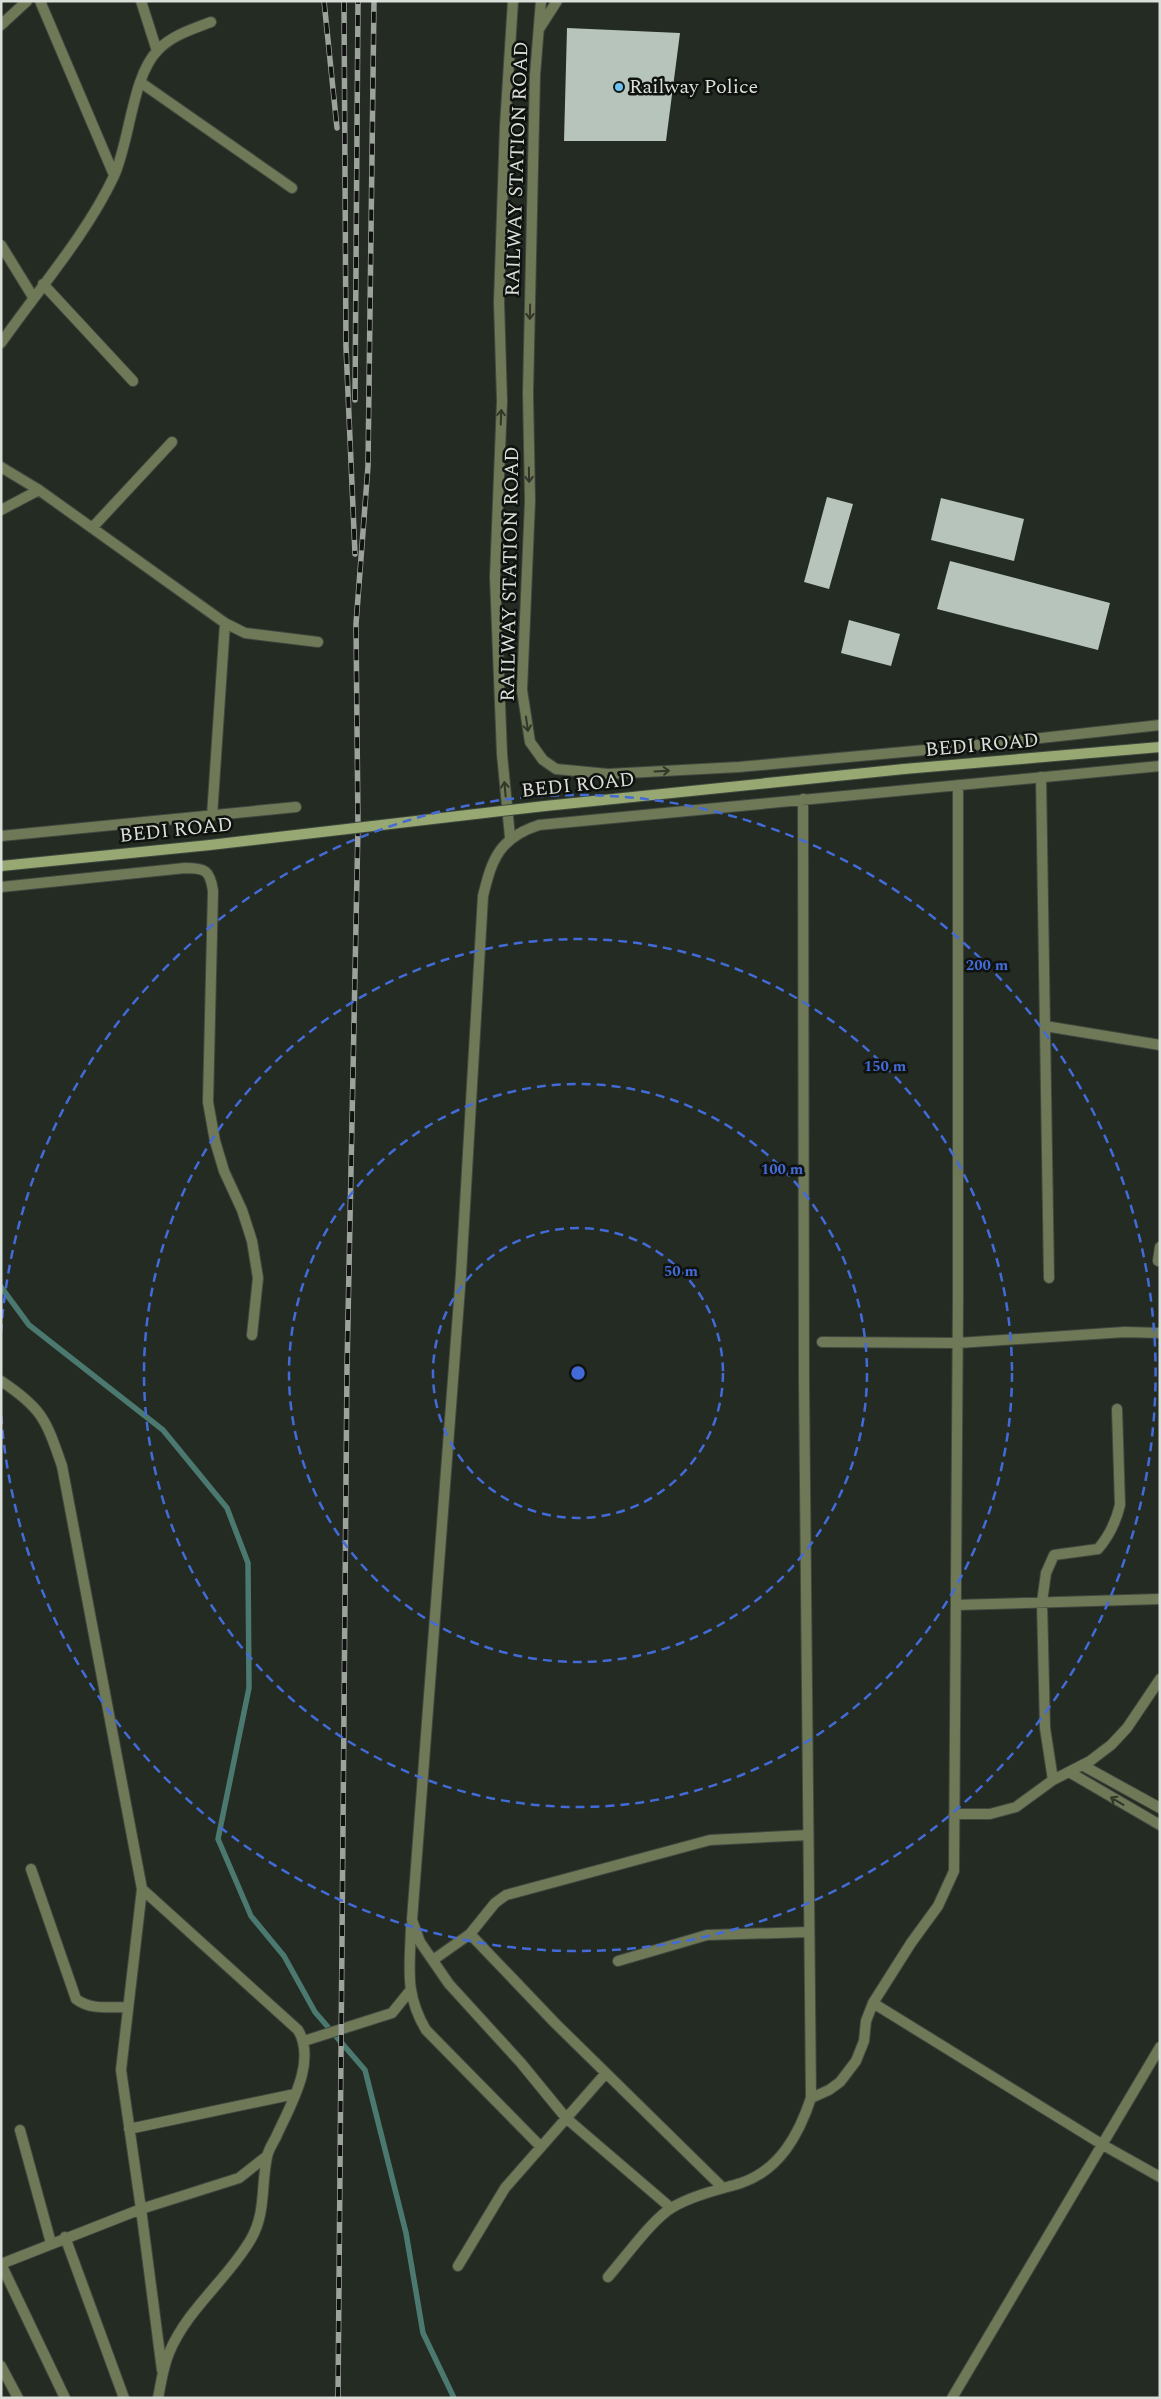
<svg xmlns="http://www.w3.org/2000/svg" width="1161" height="2399" viewBox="0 0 1161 2399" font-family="Spectral,serif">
<rect width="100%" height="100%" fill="#232b22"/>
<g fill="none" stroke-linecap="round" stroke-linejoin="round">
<path stroke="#4b796f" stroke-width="5.5" d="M 1,1287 L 29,1325 L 163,1430 L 227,1508 L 248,1563 L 249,1688 L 218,1839 L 251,1916 L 284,1956 L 315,2012 L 365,2070 L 406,2233 L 423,2333 L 454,2398"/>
</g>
<path fill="#b6c4bc" d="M 567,28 L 680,33 L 666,141 L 564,141 Z
M 827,497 L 853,504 L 829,589 L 804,582 Z
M 941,498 L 1024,519 L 1014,561 L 931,540 Z
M 950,561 L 1110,603 L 1098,650 L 937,609 Z
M 849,620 L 900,634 L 891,666 L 841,653 Z"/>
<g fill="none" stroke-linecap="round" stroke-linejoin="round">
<defs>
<path id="service" d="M 541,1 L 535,75 L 528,393 L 530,501 L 522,690 L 530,742 L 543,760 L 556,769 L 608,774 L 739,767 L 958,747 L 1160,725
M 539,29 L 557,1
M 1041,777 L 1049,1278
M 510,837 L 502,754 L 495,577 L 502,401 L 499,302 L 505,126 L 513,1
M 1045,1026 L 1160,1045
M 1158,1261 L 1160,1247
M 1042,1602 L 1046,1573 L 1054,1555 L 1098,1549 C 1110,1535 1116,1522 1120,1505 L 1117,1409"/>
<path id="minor" d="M 40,1 L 114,175
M 141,1 L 157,51
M 1,25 L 27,1
M 140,82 L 292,188
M 1,245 L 33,297
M 43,284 L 133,381
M 1,343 C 38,290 87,234 114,176 C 130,141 132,76 158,50 C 172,35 193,29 211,22
M 1,467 L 39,490 L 225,623 L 245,633 L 318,642
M 1,510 L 39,490
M 92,528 L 172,442
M 212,816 L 225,623
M 1,836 L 296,807
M 1,887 L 185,868 C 205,868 210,870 213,891 L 208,1102 L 215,1141 L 224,1171 L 242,1210 L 252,1241 L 258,1278 L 252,1335
M 822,1342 L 958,1343 L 1125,1332 L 1160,1333
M 1,1381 C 43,1409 46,1420 62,1466 L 142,1889 L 121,2070 L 141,2209 L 1,2264
M 1042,1602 L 1045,1728 L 1053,1780
M 956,1605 L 1160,1599
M 1082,1765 L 1160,1808
M 1069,1772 L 1160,1825
M 954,1814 L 990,1814 L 1016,1807 L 1053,1780 L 1090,1761 L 1111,1745 L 1127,1728 L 1160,1679
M 31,1869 L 76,1999 C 90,2010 109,2007 127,2007
M 142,1889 L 298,2030 C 317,2062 290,2106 276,2137 C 273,2143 268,2150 267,2157 C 261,2186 266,2213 251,2239 C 228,2279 187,2309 169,2353 C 163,2367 161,2383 158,2398
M 411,1926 C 410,1967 404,1993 426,2030 L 541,2147
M 470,1934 L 555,2023 L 722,2187
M 433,1960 L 470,1934 L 495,1903 L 506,1895 L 710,1840 L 808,1835
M 618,1961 L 707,1935 L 809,1932
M 873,2003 L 1103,2145 L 1160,2177
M 304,2041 L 392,2013 L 409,1992
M 811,2098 L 829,2090 L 840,2082 L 856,2061 L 864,2041 L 866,2021 L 873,2003 L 911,1943 L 938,1906 L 954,1871 L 958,1297 L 958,785
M 129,2129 L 295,2094
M 20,2130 L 51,2243
M 671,2208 L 566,2118 L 521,2063 L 449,1984 L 420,1942 L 412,1920 L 461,1274 L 483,896 C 492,859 499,838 539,825 L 1160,766
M 65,2237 L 124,2398
M 1,2264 L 65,2398
M 458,2266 L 505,2188 L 606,2073
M 608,2277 C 624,2259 653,2218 673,2207 C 694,2195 718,2190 741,2183 C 780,2170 799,2134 811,2098 L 804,1381 L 803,799
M 1,2366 L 18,2398
M 162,2370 L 141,2209 L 239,2178 L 267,2156
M 952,2398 L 1160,2047"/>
<path id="secondary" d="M 904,769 L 1160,747"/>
</defs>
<use href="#service" stroke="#40483f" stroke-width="12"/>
<use href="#minor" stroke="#40483f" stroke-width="12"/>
<use href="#secondary" stroke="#40483f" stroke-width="12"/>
<use href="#service" stroke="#6f7958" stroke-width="10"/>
<use href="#minor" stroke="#6f7958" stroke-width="10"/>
<use href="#secondary" stroke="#97a872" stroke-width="10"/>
<defs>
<path id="rail" d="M 324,1 L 337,128
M 344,1 L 346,347 L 355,554
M 355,400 L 358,1
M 338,2398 L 347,1368 L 358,826 L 356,624 L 368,466 L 374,1"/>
</defs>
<use href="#rail" stroke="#9da39c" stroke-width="5.5"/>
<use href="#rail" stroke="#0f120e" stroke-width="4" stroke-dasharray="11" stroke-linecap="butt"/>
<defs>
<path id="secondary-bridge" d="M 1,866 L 210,845 L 545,806 L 904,769"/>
</defs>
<use href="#secondary-bridge" stroke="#40483f" stroke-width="12" stroke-linecap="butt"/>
<use href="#secondary-bridge" stroke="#97a872" stroke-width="10"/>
</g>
<defs><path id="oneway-shaft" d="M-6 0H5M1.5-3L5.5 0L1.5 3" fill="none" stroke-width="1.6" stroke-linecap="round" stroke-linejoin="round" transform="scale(1.25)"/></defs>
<g stroke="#313628">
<use href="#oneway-shaft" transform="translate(530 312) rotate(91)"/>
<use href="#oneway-shaft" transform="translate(501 417) rotate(-88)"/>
<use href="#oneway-shaft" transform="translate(529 475) rotate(89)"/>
<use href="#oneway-shaft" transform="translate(527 724) rotate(82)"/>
<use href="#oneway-shaft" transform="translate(662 771) rotate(-3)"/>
<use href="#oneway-shaft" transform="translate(505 789) rotate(-95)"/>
<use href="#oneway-shaft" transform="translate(1117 1801) rotate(-149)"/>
</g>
<g fill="none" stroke="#436bd8" stroke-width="2.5" stroke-dasharray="9 6">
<circle cx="578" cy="1373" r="145"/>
<circle cx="578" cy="1373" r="289"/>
<circle cx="578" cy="1373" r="434"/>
<path d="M1 1333A578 578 0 1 1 1 1413"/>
</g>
<circle fill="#6cc3f2" stroke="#0f120e" stroke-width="2" cx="619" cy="87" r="5"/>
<g text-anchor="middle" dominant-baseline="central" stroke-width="5" stroke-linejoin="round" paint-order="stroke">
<g font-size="20" fill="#dadfd9" stroke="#0f120e" text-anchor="start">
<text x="629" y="87">Railway Police</text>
</g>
<g font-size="20" fill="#dadfd9" stroke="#0f120e">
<text transform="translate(517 169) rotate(-88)">RAILWAY STATION ROAD</text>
<text transform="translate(510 574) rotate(-89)">RAILWAY STATION ROAD</text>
<text transform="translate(982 745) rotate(-5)">BEDI ROAD</text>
<text transform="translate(578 785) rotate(-6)">BEDI ROAD</text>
<text transform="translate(176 830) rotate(-6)">BEDI ROAD</text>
</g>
</g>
<circle cx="578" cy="1373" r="8" fill="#436bd8" stroke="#0f120e" stroke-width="2.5"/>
<g font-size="15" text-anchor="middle" font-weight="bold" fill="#436bd8" stroke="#0f120e" stroke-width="5" stroke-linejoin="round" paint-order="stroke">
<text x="987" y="970">200 m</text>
<text x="885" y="1071">150 m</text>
<text x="782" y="1174">100 m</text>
<text x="681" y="1276">50 m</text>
</g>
<rect width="1161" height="2399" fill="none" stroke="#dadfd9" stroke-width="5"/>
</svg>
